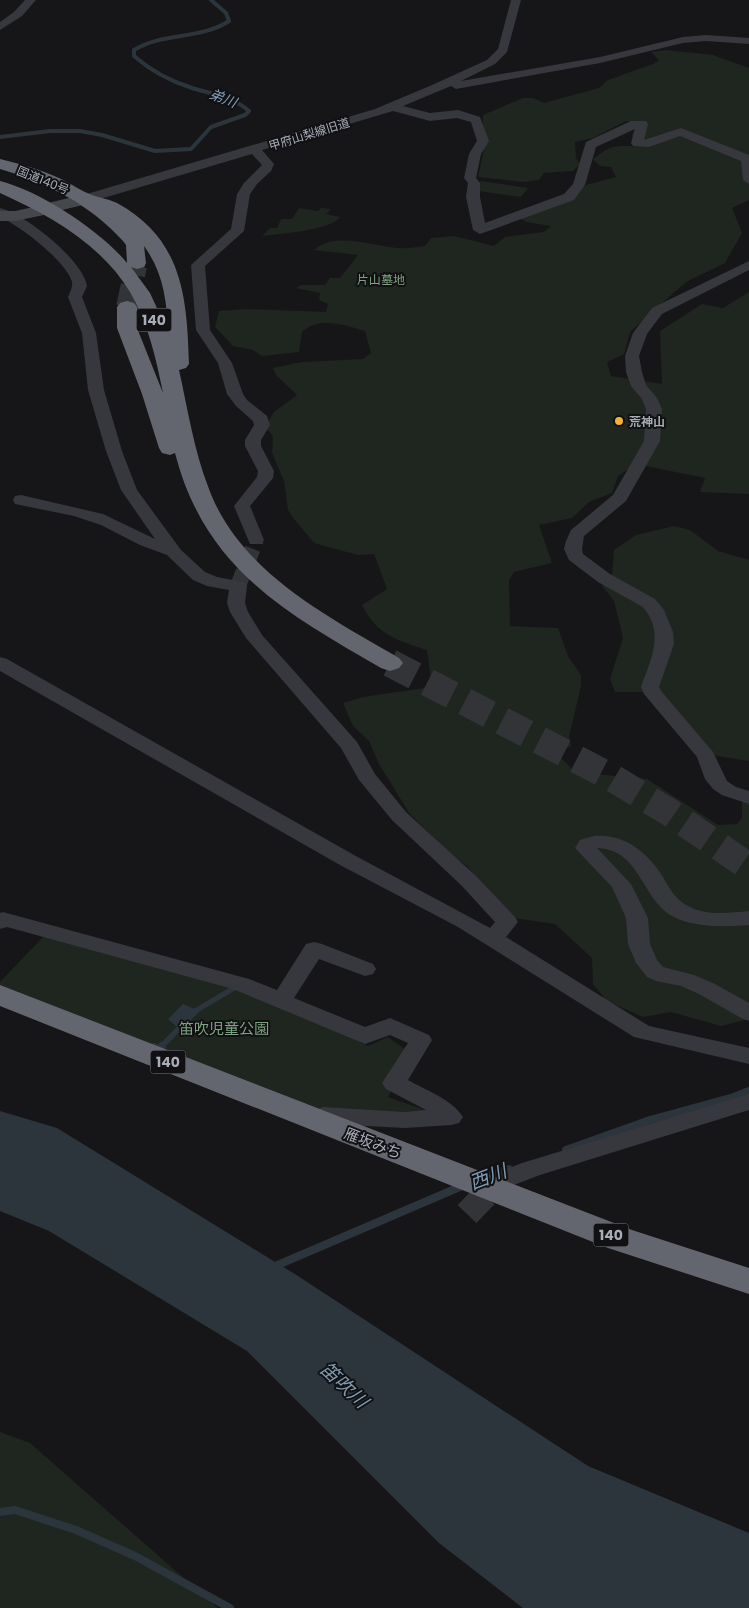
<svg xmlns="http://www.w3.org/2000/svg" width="749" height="1608" viewBox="0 0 749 1608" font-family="Poppins,'Noto Sans JP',sans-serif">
<rect width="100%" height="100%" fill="#161618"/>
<path fill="#1e261f" d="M 666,50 L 713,55 L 749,68 L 749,200 L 732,208 L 742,233 L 725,263 L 686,282 L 630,332 L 624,354 L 607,362 L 611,376 L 662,384 L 660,331 L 702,304 L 723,308 L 749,292 L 749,494 L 700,492 L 705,478 L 636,464 L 618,476 L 612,493 L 589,502 L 572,518 L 539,525 L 552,563 L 514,572 L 509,580 L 510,626 L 558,628 L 568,656 L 581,675 L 581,686 L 569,737 L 571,746 L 556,753 L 575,772 L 647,779 L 718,825 L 737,824 L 742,818 L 742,799 L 749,800 L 749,1019 L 721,1026 L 671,1012 L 643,1017 L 607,1001 L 593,984 L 592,958 L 555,924 L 514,918 L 493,899 L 467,866 L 453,856 L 409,813 L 379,764 L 369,741 L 353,726 L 343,703 L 363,697 L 424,688 L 431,680 L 427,650 C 396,640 377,635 362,605 L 387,589 L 374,554 L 358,555 L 314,543 L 294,519 L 288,510 L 284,481 L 272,453 L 273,436 L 265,427 L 274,412 L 297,395 L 276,375 L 273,368 L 302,362 L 363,359 L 371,353 L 365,331 C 345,325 319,316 302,332 L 299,352 L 262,356 L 253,350 L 233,346 L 215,327 L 219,311 L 246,309 L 326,312 L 328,304 L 319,300 L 320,293 L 296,288 L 301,285 L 325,285 L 330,278 L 340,278 L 358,255 L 314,250 C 335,231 372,246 397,248 C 406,249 416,247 425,246 L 431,238 L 454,236 L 494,246 L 505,237 L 544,232 L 551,226 L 526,222 L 519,218 L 575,195 L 586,185 L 616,177 L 611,167 L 600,166 L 593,159 C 613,144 613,146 636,146 L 632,135 L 637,122 L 626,121 L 593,138 L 575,142 L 576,158 L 580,164 L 573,171 L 544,173 L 539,180 L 524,182 L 478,177 L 486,140 L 483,127 L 483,115 L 523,98 L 533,98 L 544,103 L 599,88 L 608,80 L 653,64 L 659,60 L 651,52 Z
M 481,181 L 528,188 L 521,197 L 478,191 L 478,185 Z
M 299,208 L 318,211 L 321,208 L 331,209 L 326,214 L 340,217 C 332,230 279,234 262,236 L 270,228 L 277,228 L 281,219 L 292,219 Z
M 674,526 L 690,530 L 718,551 L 749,560 L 749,761 L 711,755 L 659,692 L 615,692 L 610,679 L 623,638 L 614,601 L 602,586 L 612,575 L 614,550 L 636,535 Z
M 44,936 L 241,984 L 368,1046 L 388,1037 L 411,1054 L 388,1097 L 436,1114 L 318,1110 L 0,992 L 0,982 Z
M 0,1432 L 30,1443 L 218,1608 L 0,1608 Z"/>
<path fill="#2c353c" d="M 183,1004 L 197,1010 L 179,1029 L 168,1019 Z
M 0,1111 L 57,1128 L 298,1276 L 588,1466 L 749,1533 L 749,1608 L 523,1608 L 439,1543 L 247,1351 L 49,1231 L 0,1211 Z"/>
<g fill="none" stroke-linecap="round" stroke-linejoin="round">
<path stroke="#2c353c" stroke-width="4" d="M 0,137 L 50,131 L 80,131 L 102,135 L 155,151 L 191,149 L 211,127 L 245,115 L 249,111 C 233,97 212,94 192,88 C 170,81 151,71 134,56 L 134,50 C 164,32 200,40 229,21 L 226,13 L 211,0"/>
<path stroke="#2c353c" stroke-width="5.5" d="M 161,1047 L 197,1010 L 239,985"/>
<path stroke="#2c353c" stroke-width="8" d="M 154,1047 L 159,1049 L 162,1046
M 566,1150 L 650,1120 L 734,1097 L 749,1091
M 483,1178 L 509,1169
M 273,1267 L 462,1186
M 0,1512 L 15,1510 L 76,1530 L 135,1556 L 230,1608"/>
<path stroke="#333438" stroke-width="16" stroke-dasharray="16 8" stroke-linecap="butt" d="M 238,586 L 256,540"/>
<path stroke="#333438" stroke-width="26" stroke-dasharray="26 13" stroke-linecap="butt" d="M 467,1214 L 498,1182"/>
<path stroke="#333438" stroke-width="17" stroke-dasharray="17 8" stroke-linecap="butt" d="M 136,267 L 137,263"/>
<path stroke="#333438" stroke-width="22" stroke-dasharray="22 11" stroke-linecap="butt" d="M 127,307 L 136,266"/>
<path stroke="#333438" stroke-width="28" stroke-dasharray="28 14" stroke-linecap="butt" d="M 390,663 L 611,777 L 669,812 L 749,867"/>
<path fill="#37383d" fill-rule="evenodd" d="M 25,0 L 36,0 L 22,16 L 0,30 L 0,22 L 14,12 Z
M 511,0 L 521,0 L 507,52 L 495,64 L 461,81 L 600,57 L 683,37 L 706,35 L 749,38 L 749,44 L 706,41 L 683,43 L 600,63 L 456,89 L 451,86 L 403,106 L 430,113 L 458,110 L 480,117 L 489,141 L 481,154 L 476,178 L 480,183 L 480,197 L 485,223 L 564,194 L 573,184 L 586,142 L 631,121 L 646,121 L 648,124 L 644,140 L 681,128 L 749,155 L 749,184 L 743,180 L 741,161 L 680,136 L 649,147 L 633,146 L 631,143 L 635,129 L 596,147 L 585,185 L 574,200 L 480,234 L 473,230 L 466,197 L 468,183 L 464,178 L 469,154 L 477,141 L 471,122 L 457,118 L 430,121 L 393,111 L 262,150 L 274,164 L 271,171 L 257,184 L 250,194 L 244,231 L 205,266 L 210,330 L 232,363 L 243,394 L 247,400 L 267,416 L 270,425 L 261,440 L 261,446 L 274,471 L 273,478 L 250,506 L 264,540 L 262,544 L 250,544 L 234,506 L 257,477 L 258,471 L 245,446 L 245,440 L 254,425 L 253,421 L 236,406 L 227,394 L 218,363 L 196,330 L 191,265 L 231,229 L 237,194 L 244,183 L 262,165 L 252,154 L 90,202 L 80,202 L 78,199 L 80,196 L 375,109 L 432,85 L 487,60 L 498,49 Z
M 0,208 C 25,214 83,260 87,286 L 82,297 L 96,333 L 104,390 L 122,451 L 137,490 L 181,550 L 205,572 L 217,577 L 244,582 L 247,586 L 245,603 L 248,612 L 262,635 L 357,742 L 375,774 L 406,812 L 476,876 L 515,917 L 518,922 L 506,937 L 649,1026 L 749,1048 L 749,1064 L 634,1037 L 458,927 L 340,865 L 0,671 L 0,657 L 7,659 L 354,855 L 490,928 L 495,922 L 462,886 L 392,820 L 359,780 L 341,748 L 246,638 L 230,612 L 227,603 L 229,590 L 207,586 L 193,580 L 167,555 L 140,545 L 101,525 L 74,516 L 15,504 L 13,500 L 15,496 L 21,495 L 103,514 L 155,539 L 121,490 L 106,451 L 88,390 L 82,333 L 68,297 C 70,292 73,287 72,282 C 67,262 19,225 0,217 Z
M 749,261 L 749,270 L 662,314 L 647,334 L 639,356 L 642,372 L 646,385 L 657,398 L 662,409 L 660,441 L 626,501 L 584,536 L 582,549 L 583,554 L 610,574 L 655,599 L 664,610 L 673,632 L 674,644 L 659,687 L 662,692 L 713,752 L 727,781 L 736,787 L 749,791 L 749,804 L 722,795 L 713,789 L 705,779 L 697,757 L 644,694 L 641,687 C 651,659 665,633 643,607 L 598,582 L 569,560 L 564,549 L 566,541 L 571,530 L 613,495 L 644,441 L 646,409 L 642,399 L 631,386 L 626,372 L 625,356 L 633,333 L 652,308 Z
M 594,836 C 625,834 647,852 663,877 C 669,888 676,900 688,906 C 705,916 730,913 749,911 L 749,925 C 725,927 694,928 672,916 C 641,898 640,849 597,848 L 631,884 L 648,918 L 650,944 L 657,960 L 663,967 L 694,975 L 715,984 L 749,1003 L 749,1021 L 741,1018 L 699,994 L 681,986 L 656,981 L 647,977 L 636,963 L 628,944 L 626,918 L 612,887 L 575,848 L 580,840 Z
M 3,912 L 249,979 L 277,990 L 306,944 L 314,942 L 322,944 L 373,964 L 376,969 L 373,974 L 365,976 L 319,959 L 294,998 L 365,1027 L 390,1018 L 429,1035 L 432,1040 L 408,1080 C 425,1090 452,1099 463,1117 L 459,1123 L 451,1125 L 405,1128 L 327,1124 L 314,1128 L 306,1126 L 302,1120 L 306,1114 L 323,1107 L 405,1112 L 426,1110 L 386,1089 L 382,1083 L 408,1043 L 390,1035 L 365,1044 L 233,989 L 7,927 L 0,929 L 0,913 Z
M 749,1094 L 749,1110 L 540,1175 L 498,1191 L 489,1188 L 486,1182 L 489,1176 L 522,1163 Z"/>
<path fill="#45474d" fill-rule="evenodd" d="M 85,194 L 91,195 L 94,199 L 91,203 L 54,212 L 48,211 L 45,207 L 48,203 Z
M 38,206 L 44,207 L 47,211 L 44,215 L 15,221 L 0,221 L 0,211 L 15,211 Z"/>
<path fill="#63666e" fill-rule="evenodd" d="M 0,159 C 21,164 42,170 61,179 C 72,184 81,191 92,195 C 100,198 109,199 117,203 C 183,239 187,298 189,364 L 186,368 L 179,370 C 188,410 194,451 209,489 C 240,572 327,616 399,658 L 403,663 L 399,668 L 390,671 L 381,668 C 285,612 205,569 175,453 L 170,455 L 162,453 L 159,448 L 142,394 L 117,328 L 117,307 L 120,303 L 127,301 L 134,303 L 137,307 L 137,328 L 163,393 C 156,358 148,323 130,292 C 101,244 49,215 0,193 L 0,181 C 40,191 101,231 127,263 L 126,245 L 123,241 C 89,204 48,183 0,169 ZM 144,246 C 163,272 167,301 168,332 L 150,293 L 131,267 L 137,269 L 144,267 L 146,263 Z
M 0,985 L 632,1230 L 749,1268 L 749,1294 L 608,1248 L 0,1006 Z"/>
</g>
<circle fill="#f2b134" stroke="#111113" stroke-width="2" cx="619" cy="421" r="5"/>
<g text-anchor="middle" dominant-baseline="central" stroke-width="4" stroke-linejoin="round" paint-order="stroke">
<g font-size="12" fill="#a8adb8" stroke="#111113">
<text transform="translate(309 134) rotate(-17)">甲府山梨線旧道</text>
<text transform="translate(43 180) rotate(22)">国道140号</text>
</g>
<g font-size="12" fill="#7fa381" stroke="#111113">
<text x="381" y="279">片山墓地</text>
</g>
<g font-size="12" font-weight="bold" fill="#a8adb8" stroke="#111113" text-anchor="start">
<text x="629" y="421">荒神山</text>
</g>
<g font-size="14" font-style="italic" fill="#7f9bb3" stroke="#111113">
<text transform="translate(223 98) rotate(21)">弟川</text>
</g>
<g fill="#111113" stroke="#7b7e86" stroke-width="1">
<rect x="136.5" y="308.5" width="35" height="23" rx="4"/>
<rect x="150.5" y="1050.5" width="35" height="23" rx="4"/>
<rect x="593.5" y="1223.5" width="35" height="23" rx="4"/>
</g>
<g font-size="14" font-weight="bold" fill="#a8adb8">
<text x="154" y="320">140</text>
<text x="168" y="1062">140</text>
<text x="611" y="1235">140</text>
</g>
<g font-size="15" fill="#7fa381" stroke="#111113">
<text x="224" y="1028">笛吹児童公園</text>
</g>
<g font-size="15" fill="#a8adb8" stroke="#111113">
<text transform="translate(373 1143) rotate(21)">雁坂みち</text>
</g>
<g font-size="19" font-style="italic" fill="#7f9bb3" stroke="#111113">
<text transform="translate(488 1177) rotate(-21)">西川</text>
<text transform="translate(344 1385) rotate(43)">笛吹川</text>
</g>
</g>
</svg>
